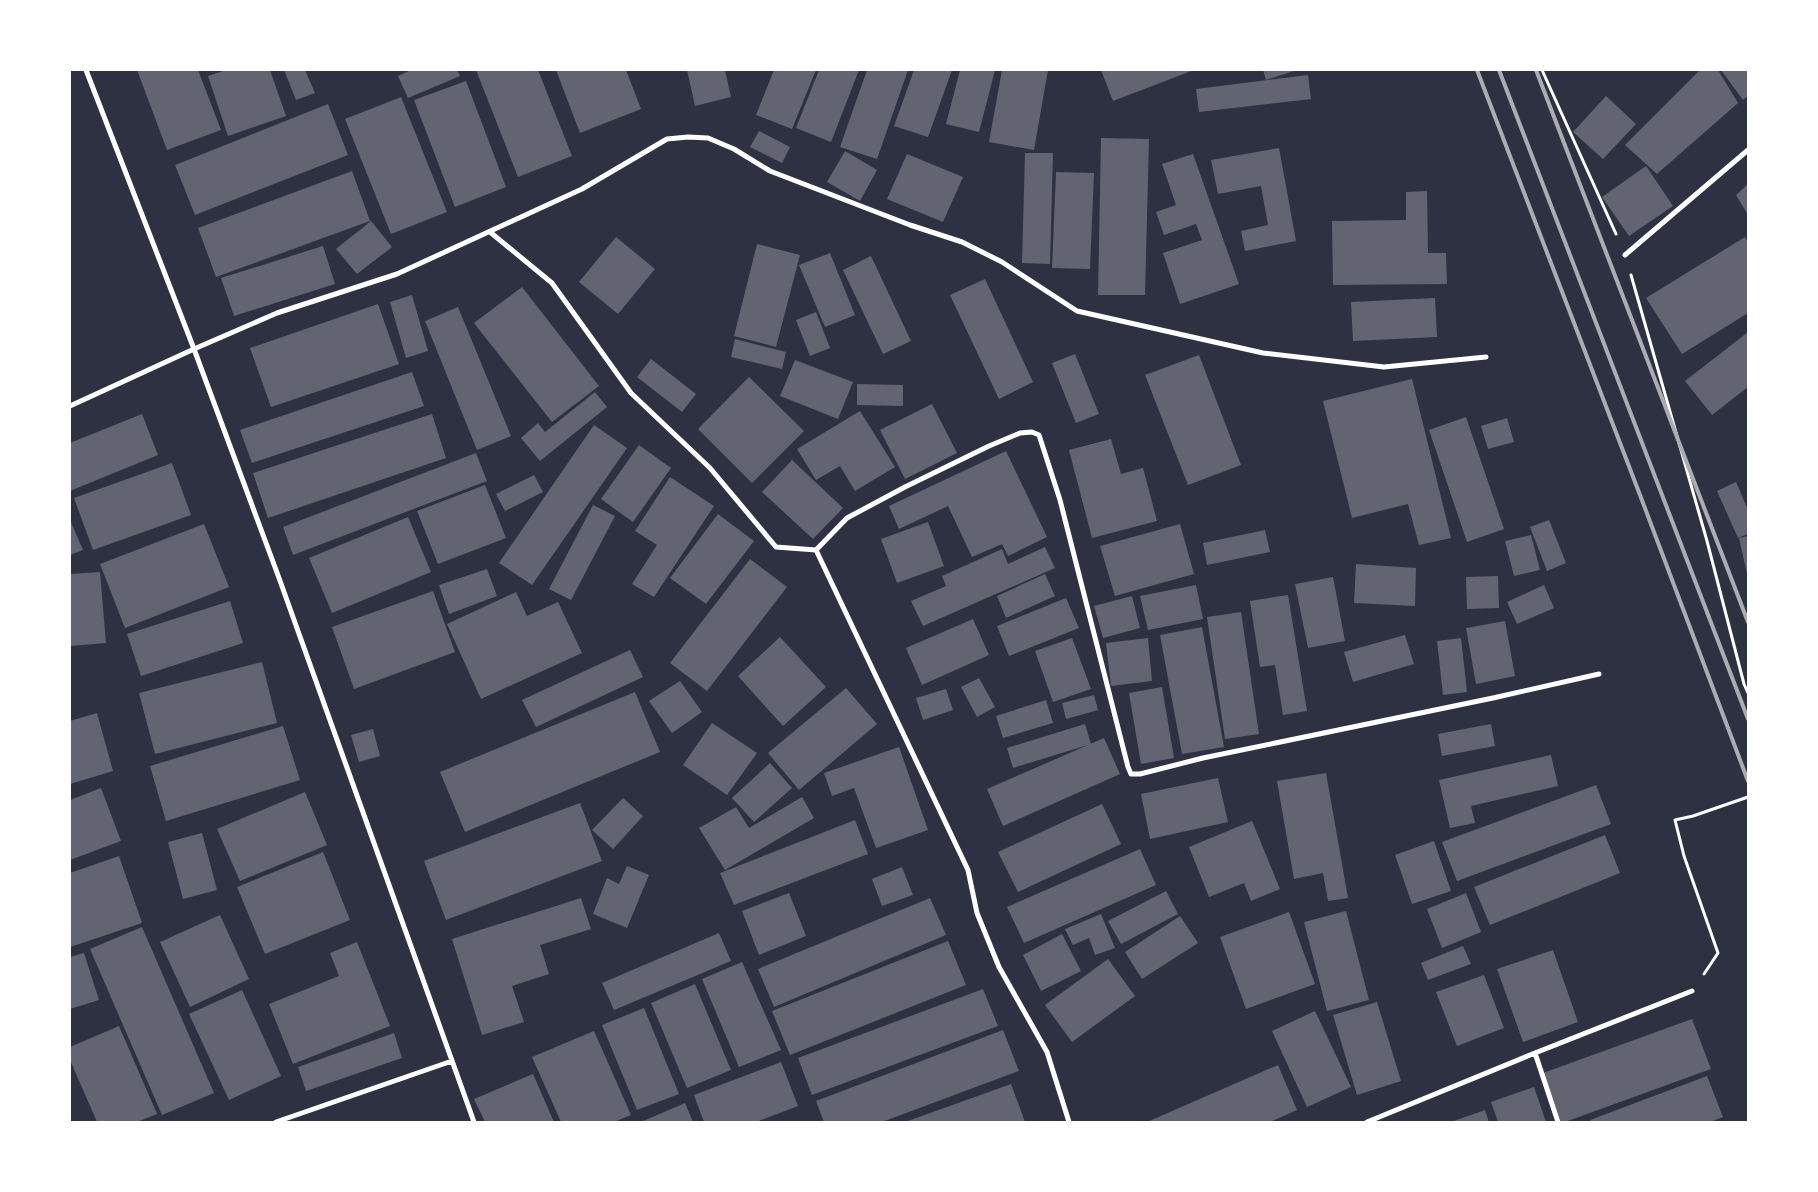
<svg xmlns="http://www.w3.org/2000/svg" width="1818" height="1192" viewBox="0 0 1818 1192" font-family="'Space Grotesk',sans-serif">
<rect width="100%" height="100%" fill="#2d3142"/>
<path fill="#626471" d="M 137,70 L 198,70 L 221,130 L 167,150 Z
M 226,70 L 270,70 L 286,116 L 228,136 L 208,76 Z
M 284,70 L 305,70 L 315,93 L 296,100 Z
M 411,70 L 457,70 L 460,76 L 408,98 L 398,76 Z
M 476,70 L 538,70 L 572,156 L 518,177 Z
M 556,70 L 626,70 L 641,109 L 580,133 Z
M 687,70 L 725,70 L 731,97 L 695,106 Z
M 774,70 L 816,70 L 792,129 L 756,115 Z
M 819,70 L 859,70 L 831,142 L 796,128 Z
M 867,70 L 908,70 L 877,159 L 840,147 Z
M 914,70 L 952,70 L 928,137 L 894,126 Z
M 960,70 L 995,70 L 979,132 L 946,124 Z
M 1002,70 L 1048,70 L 1034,150 L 989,142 Z
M 1101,70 L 1194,70 L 1113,101 Z
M 1263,70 L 1297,70 L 1266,80 Z
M 1700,70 L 1718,70 L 1738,103 L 1657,174 L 1625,145 Z
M 1721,70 L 1748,70 L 1748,96 L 1743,100 Z
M 1308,75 L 1311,99 L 1199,112 L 1196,89 Z
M 466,81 L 506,187 L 455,207 L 414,100 Z
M 1606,96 L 1636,124 L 1603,159 L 1573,132 Z
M 401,97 L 447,212 L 391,234 L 345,119 Z
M 328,104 L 348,155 L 195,215 L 175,165 Z
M 759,131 L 790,147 L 782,163 L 750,147 Z
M 1101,138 L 1149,139 L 1145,295 L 1098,295 Z
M 1279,148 L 1296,241 L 1245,251 L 1241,231 L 1268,225 L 1261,186 L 1218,194 L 1211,160 Z
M 845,151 L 877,170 L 860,201 L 827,182 Z
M 1025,153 L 1053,153 L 1050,264 L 1022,263 Z
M 907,154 L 963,177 L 943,222 L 887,199 Z
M 1193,154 L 1239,284 L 1180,304 L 1163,253 L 1202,240 L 1196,224 L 1164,235 L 1156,212 L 1176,205 L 1162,164 Z
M 1646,166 L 1673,206 L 1629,236 L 1602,197 Z
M 352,171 L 370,221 L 216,277 L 198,228 Z
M 1056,172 L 1094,173 L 1090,269 L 1052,268 Z
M 1748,184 L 1748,215 L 1736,195 Z
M 1427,191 L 1428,253 L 1446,253 L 1447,284 L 1333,285 L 1332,221 L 1406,220 L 1406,192 Z
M 371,221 L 392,247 L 357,274 L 336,249 Z
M 616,237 L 655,269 L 618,314 L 579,282 Z
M 1745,237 L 1748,242 L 1748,313 L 1682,354 L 1646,298 Z
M 757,244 L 800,255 L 776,347 L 734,336 Z
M 323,246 L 335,284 L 234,316 L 221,278 Z
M 830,253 L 855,315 L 825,327 L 799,265 Z
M 871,256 L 911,341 L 883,354 L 843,270 Z
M 985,279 L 1033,382 L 999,399 L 950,295 Z
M 522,287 L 599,386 L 552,422 L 474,323 Z
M 412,295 L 428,351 L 406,358 L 390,302 Z
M 1435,298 L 1437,337 L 1353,341 L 1351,302 Z
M 378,304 L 399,364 L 271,407 L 250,348 Z
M 458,307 L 511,436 L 477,450 L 425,321 Z
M 816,312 L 830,348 L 810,356 L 796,320 Z
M 1748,332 L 1748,387 L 1712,415 L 1685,381 Z
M 735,339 L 786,352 L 782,369 L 731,357 Z
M 1075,354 L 1099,414 L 1076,423 L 1052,363 Z
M 1199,355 L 1241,465 L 1188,485 L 1145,375 Z
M 651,359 L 696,394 L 682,412 L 637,377 Z
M 795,360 L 853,382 L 838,419 L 780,396 Z
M 412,372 L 424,406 L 252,463 L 240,430 Z
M 749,377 L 804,431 L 752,483 L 698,429 Z
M 1412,379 L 1451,538 L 1419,545 L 1408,504 L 1352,518 L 1323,401 Z
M 857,384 L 903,385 L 903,406 L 857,405 Z
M 595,392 L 607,407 L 540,461 L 521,438 L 538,423 L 545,432 Z
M 932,404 L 957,453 L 905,479 L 880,430 Z
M 860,411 L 895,467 L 855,491 L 840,466 L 816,480 L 797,449 Z
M 142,414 L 158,455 L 70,491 L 70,443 Z
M 432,414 L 446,458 L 268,518 L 253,473 Z
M 1466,417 L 1504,529 L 1467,542 L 1429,430 Z
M 1507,418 L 1514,442 L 1488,449 L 1481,426 Z
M 594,425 L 627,448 L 532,585 L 499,563 Z
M 1111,439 L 1121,474 L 1143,468 L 1157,521 L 1092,538 L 1069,450 Z
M 639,445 L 671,468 L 633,522 L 601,499 Z
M 1006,451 L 1047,537 L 1008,556 L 1002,544 L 972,557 L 948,506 L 899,529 L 889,506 Z
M 476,453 L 487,481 L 293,555 L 283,527 Z
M 792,460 L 843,508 L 813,539 L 762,492 Z
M 172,463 L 191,515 L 93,550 L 74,498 Z
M 534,475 L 543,492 L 505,511 L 496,494 Z
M 670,477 L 714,506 L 654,597 L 632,584 L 657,545 L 635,531 Z
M 1736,482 L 1748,510 L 1748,534 L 1738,538 L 1717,491 Z
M 485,485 L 506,538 L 438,564 L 417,511 Z
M 593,505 L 615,516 L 571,600 L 549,589 Z
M 718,514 L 754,541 L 706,604 L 670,578 Z
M 408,517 L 431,572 L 332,613 L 309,558 Z
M 70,520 L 83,550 L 70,555 Z
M 1549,520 L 1566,563 L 1547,571 L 1530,527 Z
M 928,522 L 944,566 L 897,583 L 881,539 Z
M 204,524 L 229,587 L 125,628 L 100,564 Z
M 1180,524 L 1194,574 L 1115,596 L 1100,546 Z
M 1265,530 L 1270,552 L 1207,565 L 1203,543 Z
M 1531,535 L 1540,570 L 1514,576 L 1505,541 Z
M 1748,536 L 1748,574 L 1747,574 L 1739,538 Z
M 1045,547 L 1055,568 L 923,626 L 911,601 L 946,586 L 942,576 L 1002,549 L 1008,564 Z
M 750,559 L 787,587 L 707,691 L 670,663 Z
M 1356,564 L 1416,568 L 1415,606 L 1354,603 Z
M 487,569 L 497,596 L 449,614 L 439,585 Z
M 100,572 L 106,643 L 70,646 L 70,574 Z
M 1045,574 L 1055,596 L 1006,618 L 997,596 Z
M 1498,576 L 1499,608 L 1467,609 L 1466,577 Z
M 1333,577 L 1345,641 L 1308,648 L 1295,584 Z
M 1196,585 L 1203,619 L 1148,630 L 1140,596 Z
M 1544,585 L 1554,608 L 1517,624 L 1507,602 Z
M 433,591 L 455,652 L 354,689 L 332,627 Z
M 516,592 L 527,616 L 558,602 L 582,653 L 481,699 L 447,624 Z
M 1288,595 L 1307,711 L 1283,715 L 1275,665 L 1260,667 L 1250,601 Z
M 1132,596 L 1140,628 L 1103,638 L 1094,606 Z
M 1066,598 L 1079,628 L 1009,656 L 997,626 Z
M 230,601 L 243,643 L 141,676 L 127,634 Z
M 1241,612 L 1259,734 L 1225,739 L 1207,617 Z
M 973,619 L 989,655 L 922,685 L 906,648 Z
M 1505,621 L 1515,676 L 1476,684 L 1466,628 Z
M 1202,627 L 1224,747 L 1182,754 L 1160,635 Z
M 1405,635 L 1414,664 L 1353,682 L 1344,652 Z
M 780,637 L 826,687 L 783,726 L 738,676 Z
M 1072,638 L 1091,689 L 1053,702 L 1035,651 Z
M 1148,638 L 1152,681 L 1111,686 L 1106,643 Z
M 1461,638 L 1467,692 L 1443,695 L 1437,641 Z
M 630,650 L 643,677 L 536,727 L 522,700 Z
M 262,662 L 277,723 L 155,754 L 139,693 Z
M 979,678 L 995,707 L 977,717 L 961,687 Z
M 680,681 L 702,712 L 672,733 L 649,701 Z
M 1162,687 L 1174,758 L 1141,764 L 1129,693 Z
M 846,688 L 877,724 L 799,790 L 768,753 Z
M 946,689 L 953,710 L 923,720 L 916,698 Z
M 635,692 L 660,752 L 465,832 L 440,772 Z
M 1094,695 L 1098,710 L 1066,719 L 1062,703 Z
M 1046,700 L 1053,723 L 1003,738 L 996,716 Z
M 97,713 L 113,771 L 70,784 L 70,721 Z
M 712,723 L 757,753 L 727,795 L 683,765 Z
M 1085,724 L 1091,744 L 1013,768 L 1007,748 Z
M 1491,724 L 1495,746 L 1442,756 L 1438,734 Z
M 283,726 L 300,780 L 166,821 L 150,766 Z
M 373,729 L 380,756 L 359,762 L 351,735 Z
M 1104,738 L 1120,774 L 1003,826 L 987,789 Z
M 899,747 L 928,830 L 876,848 L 854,788 L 832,796 L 824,773 Z
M 1551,755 L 1558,786 L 1471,806 L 1475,823 L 1450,828 L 1439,780 Z
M 770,763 L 792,788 L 754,822 L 732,798 Z
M 1326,773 L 1348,898 L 1328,901 L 1323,873 L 1294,879 L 1277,781 Z
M 1218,778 L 1228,822 L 1150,839 L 1141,794 Z
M 1596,785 L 1611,824 L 1457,881 L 1442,842 Z
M 101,788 L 121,841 L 70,860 L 70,800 Z
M 305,792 L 327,845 L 240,881 L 217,829 Z
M 802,797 L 814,818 L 725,870 L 699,828 L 736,807 L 749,828 Z
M 623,798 L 643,816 L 613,849 L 592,830 Z
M 580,803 L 602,861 L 446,920 L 424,861 Z
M 1102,804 L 1121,844 L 1018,892 L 998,852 Z
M 855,820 L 868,854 L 734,905 L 720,873 Z
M 1252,821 L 1280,889 L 1251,901 L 1244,883 L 1209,897 L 1189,847 Z
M 202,833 L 217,890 L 183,899 L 168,842 Z
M 1605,835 L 1620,873 L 1490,925 L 1474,887 Z
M 1434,841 L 1451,891 L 1412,904 L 1395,855 Z
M 1140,849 L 1156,885 L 1024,943 L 1007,907 Z
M 323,852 L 350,920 L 265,954 L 237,887 Z
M 119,856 L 142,923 L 70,947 L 70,873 Z
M 627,866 L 649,875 L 627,928 L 593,914 L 607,878 L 619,884 Z
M 902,867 L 913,895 L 882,906 L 872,879 Z
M 1166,891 L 1178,914 L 1121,944 L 1108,921 Z
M 789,893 L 806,936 L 759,955 L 742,911 Z
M 1466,893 L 1481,932 L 1442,948 L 1427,909 Z
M 581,898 L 591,929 L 540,945 L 549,974 L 512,986 L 524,1022 L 482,1035 L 452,939 Z
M 930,898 L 946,935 L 774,1007 L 758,969 Z
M 1346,911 L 1369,1000 L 1327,1011 L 1304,922 Z
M 1289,912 L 1315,984 L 1246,1009 L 1220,937 Z
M 1101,914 L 1115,948 L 1095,955 L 1089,938 L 1073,945 L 1065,929 Z
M 220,915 L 249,979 L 190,1007 L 160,942 Z
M 1180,916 L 1198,943 L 1142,979 L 1125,952 Z
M 142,927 L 214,1093 L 162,1115 L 90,949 Z
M 719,933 L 731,961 L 614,1010 L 602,983 Z
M 1062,934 L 1081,971 L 1041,991 L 1023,955 Z
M 948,941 L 966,985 L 790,1055 L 772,1011 Z
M 357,942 L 390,1026 L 293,1064 L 269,1004 L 339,976 L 330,953 Z
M 1463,946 L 1471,964 L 1428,980 L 1421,963 Z
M 1553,950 L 1578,1022 L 1523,1042 L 1497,969 Z
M 84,953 L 99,1000 L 70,1009 L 70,957 Z
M 1108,959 L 1135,996 L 1072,1042 L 1045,1005 Z
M 742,962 L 781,1050 L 739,1067 L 702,979 Z
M 1484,975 L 1504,1028 L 1457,1046 L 1436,992 Z
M 695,984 L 731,1070 L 687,1088 L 651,1003 Z
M 983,989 L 998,1026 L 812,1095 L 798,1058 Z
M 242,990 L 281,1076 L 229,1100 L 189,1014 Z
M 1377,1002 L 1401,1081 L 1357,1095 L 1333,1015 Z
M 644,1008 L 679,1094 L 637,1110 L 602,1025 Z
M 1315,1011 L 1351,1087 L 1307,1107 L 1272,1031 Z
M 1692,1019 L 1711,1069 L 1565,1122 L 1561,1122 L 1543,1073 Z
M 119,1026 L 157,1114 L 137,1122 L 97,1122 L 70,1060 L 70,1047 Z
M 1003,1030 L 1019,1071 L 882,1122 L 824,1122 L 816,1101 Z
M 594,1031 L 631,1115 L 614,1122 L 561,1122 L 532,1057 Z
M 394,1033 L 402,1058 L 306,1091 L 298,1067 Z
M 781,1062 L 798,1106 L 756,1122 L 704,1122 L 694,1095 Z
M 1278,1065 L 1297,1110 L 1270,1122 L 1147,1122 Z
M 533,1074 L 554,1122 L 485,1122 L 474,1099 Z
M 1707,1076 L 1723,1117 L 1710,1122 L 1591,1122 L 1590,1120 Z
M 1011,1084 L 1025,1122 L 905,1122 Z
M 1534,1087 L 1546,1122 L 1498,1122 L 1491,1102 Z
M 685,1103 L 693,1122 L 641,1122 Z
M 1485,1110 L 1489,1122 L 1451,1122 Z"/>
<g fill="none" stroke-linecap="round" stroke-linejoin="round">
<path stroke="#fff" stroke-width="3" d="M 1542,70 L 1616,234
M 1631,275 L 1707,541 L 1744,684 L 1748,693
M 1704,974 L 1718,953 L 1684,856 L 1675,820 L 1693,816 L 1748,797"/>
<path stroke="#fff" stroke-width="5" d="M 86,70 L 194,349 L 279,578 L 474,1122
M 490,232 L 552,283 L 631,393 L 710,468 L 776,547 L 816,550
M 1625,255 L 1748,150
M 70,406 L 194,349 L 277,313 L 397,274 L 582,189 L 667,139 L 688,137 L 708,138 L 734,149 L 770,171 L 910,225 L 962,242 L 1002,262 L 1077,311 L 1263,353 L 1384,367 L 1486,357
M 816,550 L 847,518 L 905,487 L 989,446 L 1020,433 L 1032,432 L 1039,435 L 1060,500 L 1128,767 L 1131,774 L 1140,774 L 1203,758 L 1493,698 L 1599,674
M 816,550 L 968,870 L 977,913 L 999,967 L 1047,1052 L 1069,1122
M 1535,1053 L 1558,1122
M 276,1122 L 452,1061
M 1367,1122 L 1535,1053 L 1692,991"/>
<path stroke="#abadb3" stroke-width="4" d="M 1477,70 L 1640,495 L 1748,781
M 1499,70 L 1748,719
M 1536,70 L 1748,622"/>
</g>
<rect width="1818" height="1192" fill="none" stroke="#ffffff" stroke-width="142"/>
</svg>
